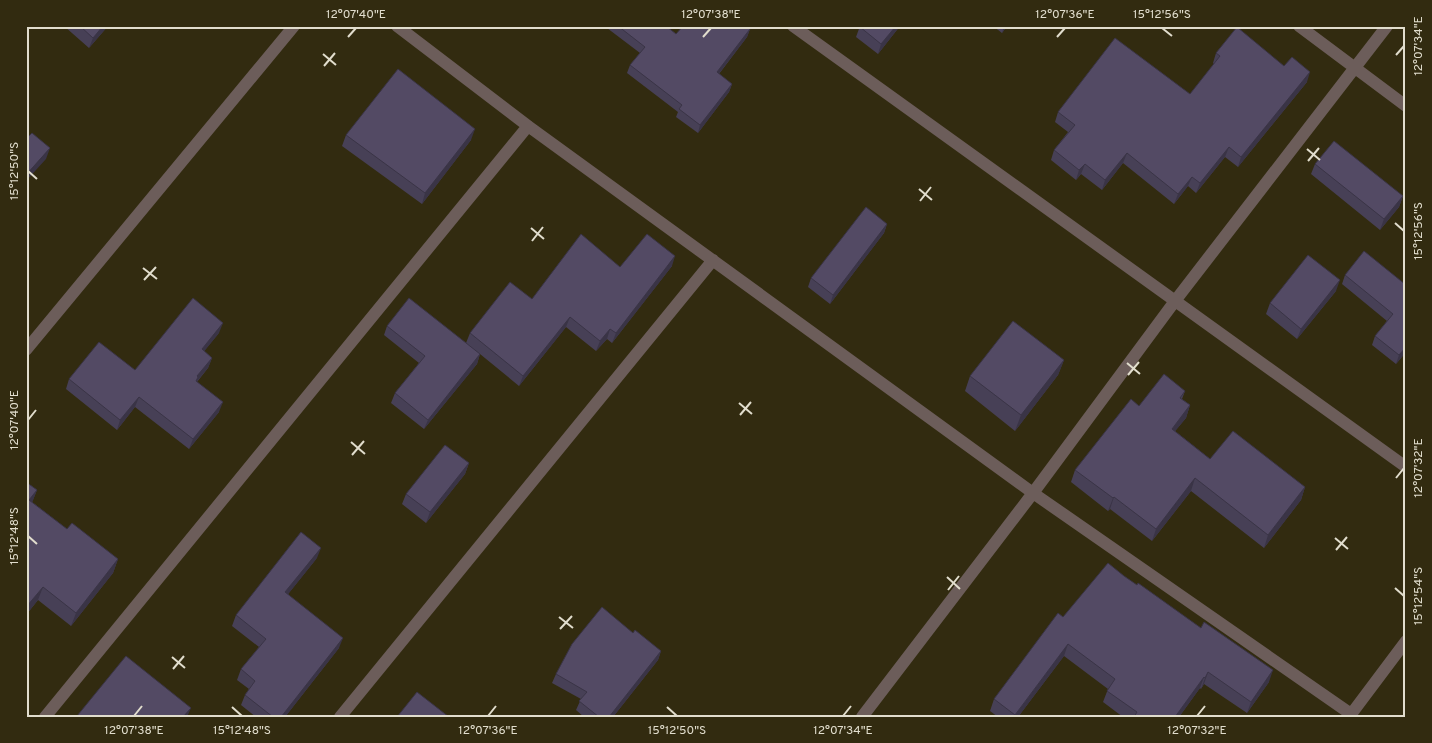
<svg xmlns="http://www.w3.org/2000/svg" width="1432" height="743" viewBox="0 0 1432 743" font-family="Overpass,sans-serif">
<rect width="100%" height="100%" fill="#322b10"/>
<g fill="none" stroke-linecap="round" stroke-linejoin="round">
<path stroke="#6c5d5a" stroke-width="12" d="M 397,26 L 528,126 L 1033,493 L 1351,714
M 793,26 L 1406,467
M 1299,26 L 1406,106
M 26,350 L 294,26
M 45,717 L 528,126
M 340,717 L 713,260
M 862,717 L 1033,493 L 1175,301 L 1387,26
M 1349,717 L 1406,641"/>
</g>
<path fill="#474056" d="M 64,26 L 108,26 L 89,48 Z
M 608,26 L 666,26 L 676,34 L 750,29 L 747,37 L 719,74 L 732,84 L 729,92 L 698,133 L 676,117 L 678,112 L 627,73 L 630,65 L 640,53 L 607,28 Z
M 860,26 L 900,26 L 878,54 L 856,37 Z
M 993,26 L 1007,26 L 1002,33 Z
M 1216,53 L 1284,66 L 1307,82 L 1238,167 L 1225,157 L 1196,193 L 1188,186 L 1174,204 L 1123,163 L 1102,190 L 1081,174 L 1076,180 L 1051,160 L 1054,150 L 1068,132 L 1055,122 L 1058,112 L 1190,94 L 1214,64 L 1213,63 Z
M 346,135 L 471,140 L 422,204 L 342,146 Z
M 1315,164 L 1403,196 L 1399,207 L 1380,230 L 1311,174 Z
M 887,224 L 884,233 L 830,304 L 808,287 L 811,278 Z
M 672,266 L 612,343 L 607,339 L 596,351 L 566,327 L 519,386 L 480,354 L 477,364 L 424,429 L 391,403 L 395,393 L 419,363 L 384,335 L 387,326 L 466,343 L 470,333 L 532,299 L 620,267 Z
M 1345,275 L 1406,285 L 1406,352 L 1396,364 L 1372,345 L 1375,336 L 1387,321 L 1342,284 Z
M 1336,291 L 1297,339 L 1266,314 L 1270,303 Z
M 219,333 L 204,351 L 212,358 L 208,368 L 197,382 L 219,412 L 189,449 L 135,407 L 117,430 L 66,389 L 69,379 L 135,370 Z
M 1064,360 L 1058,375 L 1015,431 L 965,391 L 970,376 Z
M 1185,391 L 1182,399 L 1190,405 L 1186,418 L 1175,431 L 1210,459 L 1305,487 L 1301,500 L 1264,548 L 1191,491 L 1152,541 L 1110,509 L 1108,511 L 1071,482 L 1075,470 L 1139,406 Z
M 469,463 L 465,474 L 426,523 L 402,504 L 406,494 Z
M 26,482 L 37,490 L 32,502 L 67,529 L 118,559 L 113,573 L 71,626 L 38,600 L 26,615 Z
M 317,558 L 288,594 L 339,648 L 285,717 L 256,717 L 241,705 L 245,695 L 249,689 L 237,680 L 241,669 L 259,647 L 232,626 L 236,615 Z
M 1124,576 L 1269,682 L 1247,713 L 1204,684 L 1201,689 L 1200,688 L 1179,717 L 1123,717 L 1103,702 L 1108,689 L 1064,656 L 1018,717 L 998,717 L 990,711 L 994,699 L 1063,617 Z
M 633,633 L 661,651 L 658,660 L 613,717 L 584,717 L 576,710 L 581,699 L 552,683 L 556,674 Z"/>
<path fill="#3a3446" d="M 103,26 L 108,26 L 89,48 L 93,38 Z
M 896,26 L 900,26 L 878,54 L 881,44 Z
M 1004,26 L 1007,26 L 1002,33 Z
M 750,29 L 747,37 L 714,80 L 717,72 Z
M 1310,72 L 1307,82 L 1238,167 L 1241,157 Z
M 732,84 L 729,92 L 698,133 L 700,125 Z
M 475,129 L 471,140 L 422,204 L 425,193 Z
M 1229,147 L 1225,157 L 1196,193 L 1200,183 Z
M 50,148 L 46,159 L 26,181 L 26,175 Z
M 1127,153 L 1123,163 L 1102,190 L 1105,180 Z
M 1085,164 L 1081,174 L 1076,180 L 1079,170 Z
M 1192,177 L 1188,186 L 1174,204 L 1178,194 Z
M 1403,196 L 1399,207 L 1380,230 L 1384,219 Z
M 887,224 L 884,233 L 830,304 L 833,295 Z
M 675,256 L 672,266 L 612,343 L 616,333 Z
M 1340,280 L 1336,291 L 1297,339 L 1301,329 Z
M 570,317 L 566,327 L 519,386 L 523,376 Z
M 223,323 L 219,333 L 198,359 L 202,349 Z
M 610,329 L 607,339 L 596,351 L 600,341 Z
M 1406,347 L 1406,352 L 1396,364 L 1399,355 Z
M 480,354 L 477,364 L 424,429 L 428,420 Z
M 212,358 L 208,368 L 193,386 L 197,376 Z
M 1064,360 L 1058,375 L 1015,431 L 1021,415 Z
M 139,397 L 135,407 L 117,430 L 120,420 Z
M 223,402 L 219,412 L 189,449 L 193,439 Z
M 1190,405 L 1186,418 L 1167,441 L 1172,429 Z
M 469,463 L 465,474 L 426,523 L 430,512 Z
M 1195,478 L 1191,491 L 1152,541 L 1156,529 Z
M 1305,487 L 1301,500 L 1264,548 L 1268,535 Z
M 37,490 L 32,503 L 29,500 Z
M 1114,497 L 1110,509 L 1108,511 L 1113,498 Z
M 321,548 L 317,558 L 281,603 L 285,592 Z
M 118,559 L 113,573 L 71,626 L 76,613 Z
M 43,587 L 38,600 L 26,615 L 26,610 L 27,606 Z
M 343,638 L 339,648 L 285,717 L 281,717 Z
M 1068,644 L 1064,656 L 1018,717 L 1014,717 Z
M 661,651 L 658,660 L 613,717 L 609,717 Z
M 1273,670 L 1269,682 L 1247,713 L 1251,702 Z
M 1208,672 L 1204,684 L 1201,689 L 1205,678 Z
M 1204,677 L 1200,688 L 1179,717 L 1175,717 Z
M 191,708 L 187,717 L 183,717 Z"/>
<path fill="#534a64" stroke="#3a3446" d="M 80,26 L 103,26 L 93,38 Z
M 618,26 L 666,26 L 676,34 L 683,26 L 746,26 L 750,29 L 717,72 L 732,84 L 700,125 L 679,109 L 682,105 L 630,65 L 645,47 Z
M 860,26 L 896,26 L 881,44 L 860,27 Z
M 1237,27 L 1284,66 L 1292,57 L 1310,72 L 1241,157 L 1229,147 L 1200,183 L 1192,177 L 1178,194 L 1127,153 L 1105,180 L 1085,164 L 1079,170 L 1054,150 L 1075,125 L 1058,112 L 1115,38 L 1190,94 L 1220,56 L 1216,53 Z
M 398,69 L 475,129 L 425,193 L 346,135 Z
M 32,133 L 50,148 L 26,175 L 26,139 Z
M 1334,141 L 1403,196 L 1384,219 L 1315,164 Z
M 866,207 L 887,224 L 833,295 L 811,278 Z
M 581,234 L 620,267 L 647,234 L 675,256 L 616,333 L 610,329 L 600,341 L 570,317 L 523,376 L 470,333 L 510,282 L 532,299 Z
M 1364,251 L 1406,285 L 1406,347 L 1399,355 L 1375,336 L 1393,314 L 1345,275 Z
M 1308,255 L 1340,280 L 1301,329 L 1270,303 Z
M 193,298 L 223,323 L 202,349 L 212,358 L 197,376 L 198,377 L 196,381 L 223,402 L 193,439 L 139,397 L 120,420 L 69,379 L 99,342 L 135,370 Z
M 409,298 L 480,354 L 428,420 L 395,393 L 425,356 L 387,326 Z
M 1013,321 L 1064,360 L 1021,415 L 970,376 Z
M 1164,374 L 1185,391 L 1180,398 L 1190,405 L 1172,429 L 1210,459 L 1233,431 L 1305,487 L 1268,535 L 1195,478 L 1156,529 L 1114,497 L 1113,498 L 1075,470 L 1131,399 L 1139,406 Z
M 445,445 L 469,463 L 430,512 L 406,494 Z
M 26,482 L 37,490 L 29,500 L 67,529 L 72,523 L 118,559 L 76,613 L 43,587 L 27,606 L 26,605 Z
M 301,532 L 321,548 L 285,592 L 343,638 L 281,717 L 273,717 L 245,695 L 255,681 L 241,669 L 266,639 L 236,615 Z
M 1108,563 L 1124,576 L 1137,585 L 1138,583 L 1201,628 L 1204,622 L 1273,670 L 1251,702 L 1208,672 L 1205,678 L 1204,677 L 1175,717 L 1134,717 L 1137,712 L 1107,691 L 1115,679 L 1068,644 L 1015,715 L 994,699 L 1058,613 L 1063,617 Z
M 602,607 L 633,633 L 635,630 L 661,651 L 609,717 L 599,717 L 579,701 L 587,692 L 556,674 L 572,644 Z
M 126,656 L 191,708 L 183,717 L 77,716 Z
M 417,692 L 449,717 L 397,717 Z"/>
<path fill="none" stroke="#e1ddcd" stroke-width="2" d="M 1162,28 L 1172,36M 348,37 L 356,28M 703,37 L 711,28M 1057,37 L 1065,28M 323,54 L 336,65M 1396,55 L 1404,46M 324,66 L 335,53M 1307,149 L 1320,160M 1308,161 L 1319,148M 28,171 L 37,179M 919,189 L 932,200M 920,201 L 931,187M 1395,223 L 1404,231M 531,228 L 544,239M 532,241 L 543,227M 143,268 L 157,279M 144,280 L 156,267M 1127,363 L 1140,374M 1128,375 L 1139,362M 739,403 L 752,414M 740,415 L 751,402M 28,420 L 36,410M 351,442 L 365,454M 352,455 L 364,441M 1396,478 L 1404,468M 28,536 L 37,544M 1335,538 L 1348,549M 1336,550 L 1347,537M 947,577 L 960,589M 1395,588 L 1404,596M 948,590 L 959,576M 559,617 L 573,628M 560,629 L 572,616M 172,657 L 185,668M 173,669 L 184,656M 232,707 L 242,716M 667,707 L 677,716M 134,716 L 142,706M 488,716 L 496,706M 843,716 L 851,706M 1197,716 L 1205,706"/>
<rect width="1432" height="743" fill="none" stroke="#322b10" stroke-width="55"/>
<rect x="28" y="28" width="1376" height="688" fill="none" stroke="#e1ddcd" stroke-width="2"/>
<g font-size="12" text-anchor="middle" fill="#e1ddcd">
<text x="356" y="18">12°07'40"E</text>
<text x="711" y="18">12°07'38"E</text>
<text x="1065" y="18">12°07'36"E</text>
<text x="1162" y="18">15°12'56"S</text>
<text transform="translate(1418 46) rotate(-90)" y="4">12°07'34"E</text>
<text transform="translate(14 171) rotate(-90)" y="4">15°12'50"S</text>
<text transform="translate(1418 231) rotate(-90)" y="4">15°12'56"S</text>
<text transform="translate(14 420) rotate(-90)" y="4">12°07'40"E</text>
<text transform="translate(1418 468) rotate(-90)" y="4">12°07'32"E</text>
<text transform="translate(14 536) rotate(-90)" y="4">15°12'48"S</text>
<text transform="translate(1418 596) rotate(-90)" y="4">15°12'54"S</text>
<text x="134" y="734">12°07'38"E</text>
<text x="242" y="734">15°12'48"S</text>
<text x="488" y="734">12°07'36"E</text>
<text x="677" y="734">15°12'50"S</text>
<text x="843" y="734">12°07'34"E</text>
<text x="1197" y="734">12°07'32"E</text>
</g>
</svg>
